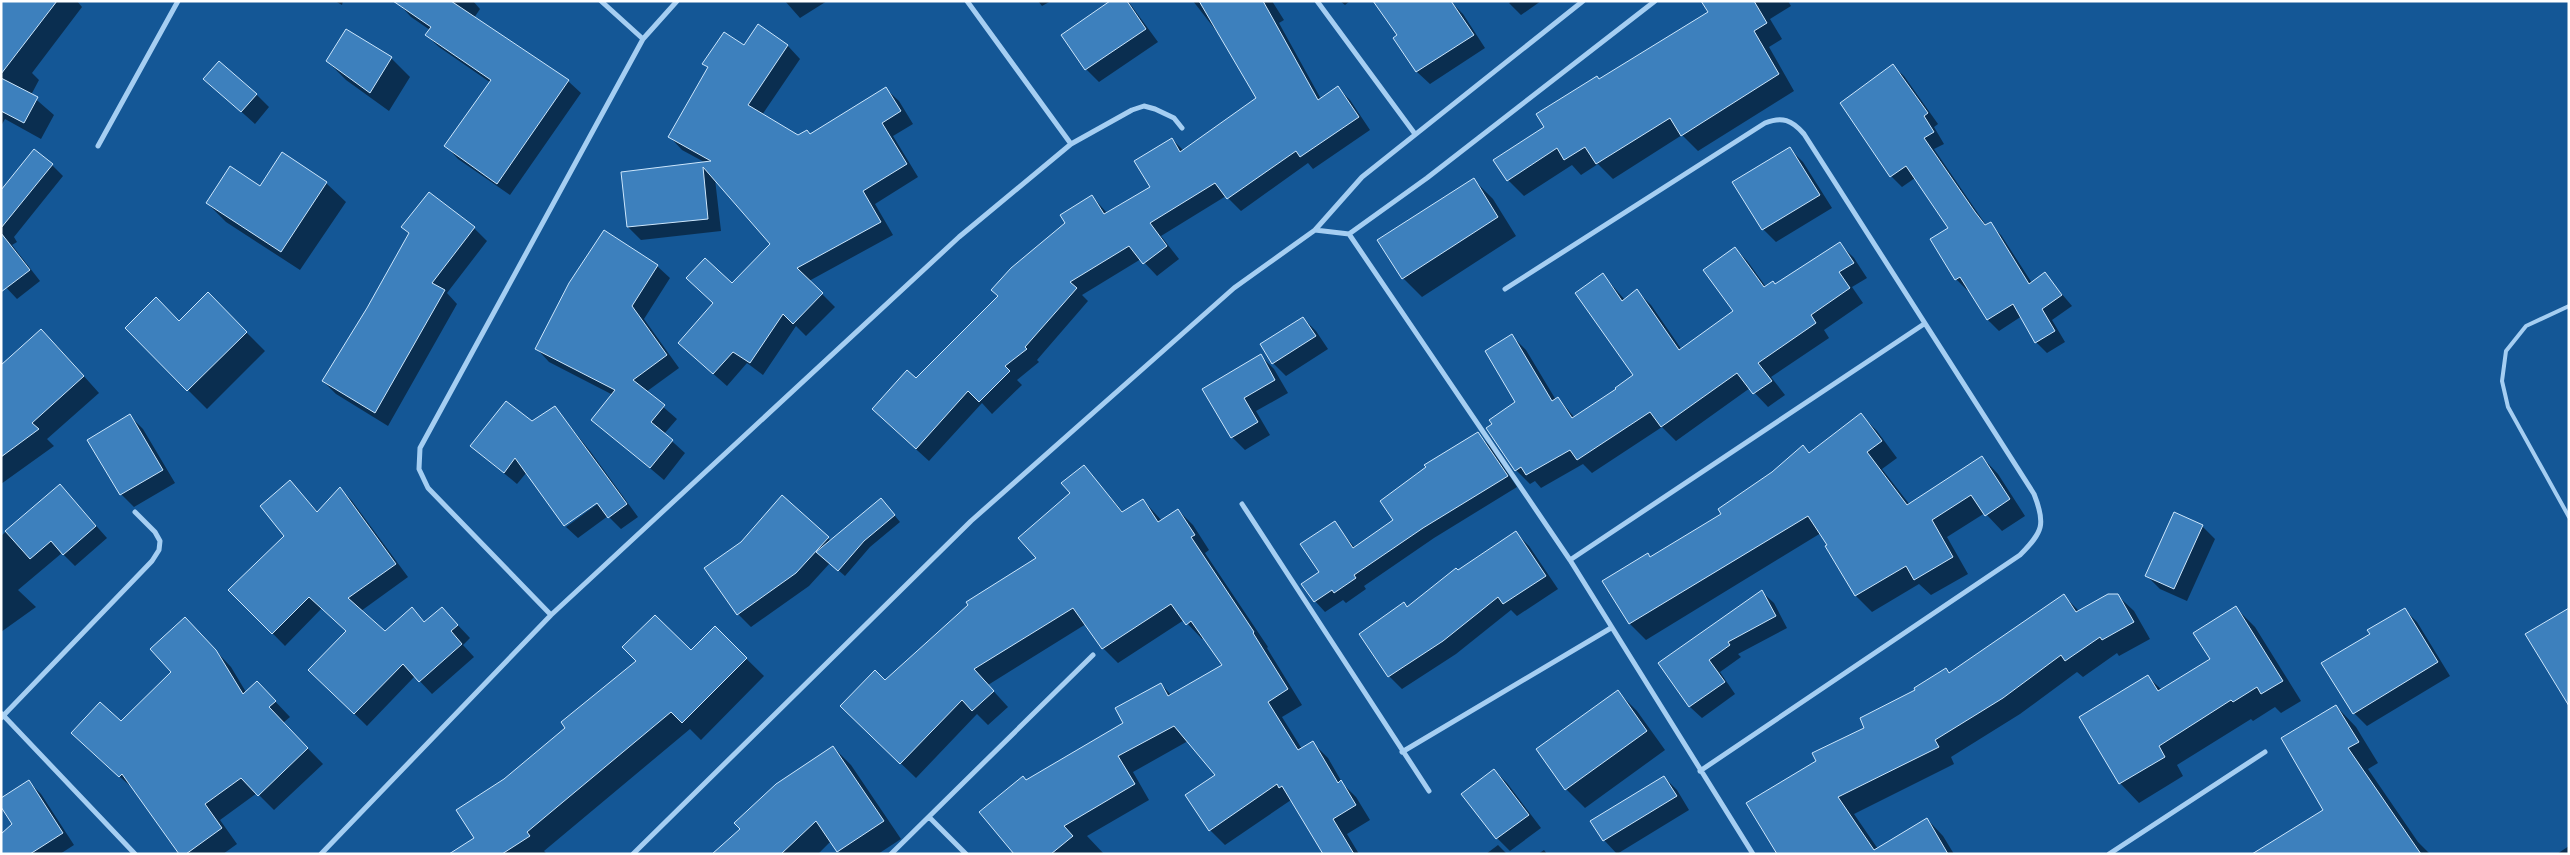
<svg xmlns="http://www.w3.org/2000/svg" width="2570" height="855" viewBox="0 0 2570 855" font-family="'Archivo Narrow',sans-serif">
<rect width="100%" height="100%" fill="#145796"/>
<path fill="#0007" d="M 1,1 L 77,1 L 82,7 L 32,73 L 39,80 L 31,95 L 54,115 L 41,139 L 5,119 L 1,126 Z
M 335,1 L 343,1 L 342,5 Z
M 401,1 L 473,1 L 480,9 L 474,18 L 568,81 L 581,93 L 510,195 L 458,159 L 446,146 L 491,83 L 439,47 L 426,35 L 430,30 L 411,17 L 399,4 Z
M 785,1 L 827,1 L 800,18 Z
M 1038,1 L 1051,1 L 1042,6 Z
M 1112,1 L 1128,1 L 1158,42 L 1099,82 L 1086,69 Z
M 1193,1 L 1272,1 L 1284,20 L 1279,23 L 1321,99 L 1338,88 L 1350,100 L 1370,130 L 1313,169 L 1308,163 L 1241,211 L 1226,196 L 1161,236 L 1179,259 L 1157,276 L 1141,259 L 1082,295 L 1088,301 L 1037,360 L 1039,362 L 1017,380 L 1022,385 L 992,414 L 982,403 L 929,461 L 886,422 L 916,380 L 999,296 L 1092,196 L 1107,213 L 1151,187 L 1172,139 L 1184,151 L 1258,99 L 1221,37 Z
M 1340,1 L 1350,1 L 1345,5 Z
M 1450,1 L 1463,14 L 1485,48 L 1430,84 L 1417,72 L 1395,38 Z
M 1512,1 L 1541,1 L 1521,15 L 1509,3 Z
M 1708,1 L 1788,1 L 1791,6 L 1770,19 L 1782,39 L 1769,47 L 1794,91 L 1698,151 L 1682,135 L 1613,179 L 1598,164 L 1581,175 L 1572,165 L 1524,196 L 1508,180 L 1495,161 L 1546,127 L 1599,80 L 1709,12 Z
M 758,26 L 788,46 L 800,59 L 762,115 L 798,136 L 811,135 L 886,89 L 899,101 L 913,124 L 893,136 L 918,177 L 875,204 L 893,235 L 809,281 L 835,307 L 806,336 L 796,326 L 763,375 L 747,363 L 727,386 L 692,355 L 715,303 L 772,244 L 715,179 L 721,231 L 641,240 L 628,227 L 706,163 L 682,150 L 670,137 L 709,68 L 704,63 L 744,47 Z
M 391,58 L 410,77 L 389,111 L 346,80 L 327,61 Z
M 1893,66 L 1904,76 L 1938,124 L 1934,127 L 1944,144 L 1934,149 L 1986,225 L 1990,224 L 2001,235 L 2032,283 L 2045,274 L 2072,306 L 2052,320 L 2065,342 L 2047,353 L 2036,342 L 2022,316 L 1999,331 L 1988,320 L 1969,289 L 1967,290 L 1956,279 L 1950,229 L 1915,178 L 1902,187 L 1891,176 Z
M 205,79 L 256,94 L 269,107 L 255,124 Z
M 1790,149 L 1803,162 L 1832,208 L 1776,242 L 1763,229 Z
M 52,165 L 63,176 L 14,237 L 17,242 L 12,245 L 40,281 L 17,299 L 1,282 L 1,192 Z
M 1474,180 L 1493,199 L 1516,236 L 1422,297 L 1403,278 Z
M 326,183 L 346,202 L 300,270 L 226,222 L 207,203 L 260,187 Z
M 403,227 L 474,228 L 487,241 L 447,293 L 457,304 L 388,426 L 336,394 L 323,381 L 368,309 L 409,234 Z
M 1840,244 L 1854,258 L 1867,278 L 1852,287 L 1863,303 L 1824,330 L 1829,338 L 1771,377 L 1785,395 L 1768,407 L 1750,388 L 1676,441 L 1662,427 L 1592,473 L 1583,464 L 1541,488 L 1535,481 L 1530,484 L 1516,470 L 1488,428 L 1517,402 L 1512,336 L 1526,350 L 1556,400 L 1558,398 L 1575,418 L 1618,390 L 1635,375 L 1603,275 L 1625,300 L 1637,291 L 1651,305 L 1682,350 L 1735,311 L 1735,248 L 1748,262 L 1766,287 L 1775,285 Z
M 657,266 L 670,278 L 644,319 L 679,368 L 646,392 L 677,419 L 664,434 L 685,453 L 664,480 L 593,420 L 613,395 L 549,362 L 537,349 Z
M 208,294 L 265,351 L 207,409 L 126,328 L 179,322 Z
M 1303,318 L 1316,331 L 1328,349 L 1286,376 L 1273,363 Z
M 57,346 L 99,393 L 47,439 L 54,446 L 1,484 L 1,379 Z
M 1261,356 L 1274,369 L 1288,393 L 1256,411 L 1270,435 L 1245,450 L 1232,437 L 1204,389 Z
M 555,408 L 590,451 L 638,517 L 621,529 L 608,516 L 578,538 L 566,527 L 603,500 L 601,498 L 565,526 L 527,472 L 517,484 L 471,446 L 532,423 Z
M 1861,415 L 1877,431 L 1897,458 L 1882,469 L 1910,505 L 1982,457 L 1998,474 L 2025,516 L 2002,531 L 1985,513 L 1947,537 L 1968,574 L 1931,595 L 1919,584 L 1872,612 L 1856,596 L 1821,533 L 1646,640 L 1630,624 L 1604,581 L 1648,554 L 1651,557 L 1723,514 L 1803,447 L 1810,454 Z
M 130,416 L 143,429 L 175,483 L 134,507 L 121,494 Z
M 1478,434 L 1489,445 L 1517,487 L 1434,538 L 1364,586 L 1366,589 L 1346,603 L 1343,600 L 1325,612 L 1315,601 L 1334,522 L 1355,548 L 1395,520 Z
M 1084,467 L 1124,513 L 1143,500 L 1162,521 L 1178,510 L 1193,525 L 1209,550 L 1205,553 L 1268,647 L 1267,648 L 1302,705 L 1282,717 L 1302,749 L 1313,743 L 1328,758 L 1343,784 L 1356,797 L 1370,820 L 1347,834 L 1359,854 L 1324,854 L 1291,800 L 1225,845 L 1210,830 L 1217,775 L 1188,741 L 1133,772 L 1149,800 L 1087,836 L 1104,854 L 1015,854 L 1026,781 L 1125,723 L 1161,684 L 1171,695 L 1224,666 L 1204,637 L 1202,639 L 1184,620 L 1118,663 L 1103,648 L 1086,624 L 988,685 L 1008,707 L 988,725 L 977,714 L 916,778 L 857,721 L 885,681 L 1038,558 Z
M 290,482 L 318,512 L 340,488 L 352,501 L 408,577 L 361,611 L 385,633 L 412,609 L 425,623 L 454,621 L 470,638 L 463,645 L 474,657 L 432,694 L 415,676 L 367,726 L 322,682 L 347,632 L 322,608 L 285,646 L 230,590 L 286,536 Z
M 60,485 L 107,538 L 75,566 L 62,553 L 18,590 L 36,607 L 1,632 L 1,536 Z
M 783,497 L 831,541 L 887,506 L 900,522 L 870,547 L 845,576 L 830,563 L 809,586 L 751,627 L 738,614 L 705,568 L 741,543 Z
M 2202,526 L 2215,539 L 2187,601 L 2160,589 L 2147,576 Z
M 1516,533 L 1529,546 L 1558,589 L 1517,616 L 1511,610 L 1456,654 L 1402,689 L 1389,676 L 1408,608 L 1458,571 Z
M 1762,592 L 1774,603 L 1787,628 L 1738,654 L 1741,657 L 1720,672 L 1735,694 L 1702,718 L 1690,707 L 1660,664 Z
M 2117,595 L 2134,611 L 2150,639 L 2119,656 L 2117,653 L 2083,677 L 2077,672 L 2020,714 L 1951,757 L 1954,764 L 1854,814 L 1878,849 L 1927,819 L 1943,836 L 1954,854 L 1779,854 L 1818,761 L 1946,669 L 1950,674 L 2064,596 L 2080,612 Z
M 2236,608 L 2255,627 L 2301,701 L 2281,713 L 2275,707 L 2253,721 L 2251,719 L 2177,765 L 2183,776 L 2139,803 L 2120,783 L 2148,677 L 2162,690 L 2211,660 Z
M 2404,609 L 2417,622 L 2450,676 L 2367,726 L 2354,713 L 2371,634 Z
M 715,628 L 764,676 L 701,740 L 690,729 L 544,851 L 547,854 L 452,854 L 476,838 L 505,780 L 691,652 Z
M 200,634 L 231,667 L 246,692 L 272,698 L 290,717 L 283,723 L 323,764 L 274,810 L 257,793 L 220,820 L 237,844 L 223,854 L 181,854 L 136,791 L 88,749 L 121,723 L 173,672 Z
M 1618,692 L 1637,711 L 1665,750 L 1585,808 L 1566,789 Z
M 2336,706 L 2356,727 L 2378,763 L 2368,769 L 2418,842 L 2430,854 L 2352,854 L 2325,810 Z
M 833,747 L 851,765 L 901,839 L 878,854 L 841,854 L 831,841 L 818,854 L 714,854 Z
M 1494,770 L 1507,783 L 1541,828 L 1510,851 L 1497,838 Z
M 1664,777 L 1677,790 L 1689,810 L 1617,854 L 1604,840 L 1592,821 Z
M 29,782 L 41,794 L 74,845 L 60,854 L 4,854 Z
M 1498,845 L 1507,854 L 1486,854 Z
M 2569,846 L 2569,854 L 2557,854 Z
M 1544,850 L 1547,854 L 1538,854 Z"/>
<path fill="#3d80bd" stroke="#cce6fc" d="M 1,1 L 57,1 L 1,74 Z
M 393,1 L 451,1 L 569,80 L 497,184 L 444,146 L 491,80 L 425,35 L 431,27 Z
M 1110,1 L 1127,1 L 1146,29 L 1085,70 L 1061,35 Z
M 1199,1 L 1263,1 L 1318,100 L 1338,86 L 1359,117 L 1300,157 L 1296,151 L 1227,199 L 1215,183 L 1150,223 L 1167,246 L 1143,264 L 1129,246 L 1070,282 L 1077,288 L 1025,347 L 1027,349 L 1005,366 L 1010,371 L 979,402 L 968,391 L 916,449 L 872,409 L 907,370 L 916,378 L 998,296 L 991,290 L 1011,268 L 1065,223 L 1060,215 L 1092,195 L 1104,214 L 1150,187 L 1134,161 L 1172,138 L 1180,152 L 1256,98 Z
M 1373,1 L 1451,1 L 1474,35 L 1416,72 L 1393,38 L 1397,35 Z
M 1701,1 L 1754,1 L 1767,23 L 1754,31 L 1779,74 L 1681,136 L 1670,118 L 1596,164 L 1585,147 L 1564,160 L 1557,148 L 1507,181 L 1493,160 L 1544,127 L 1536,114 L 1597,76 L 1599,79 L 1708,12 Z
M 758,24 L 788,45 L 748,105 L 798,135 L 807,130 L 810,134 L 886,87 L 901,111 L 882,123 L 907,164 L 863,191 L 881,222 L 797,268 L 823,293 L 793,324 L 783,314 L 750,363 L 733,352 L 713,374 L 678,343 L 713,303 L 686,278 L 705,258 L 732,283 L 770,244 L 703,167 L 708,219 L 627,227 L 621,172 L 711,161 L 668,137 L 708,67 L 702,64 L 724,32 L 744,45 Z
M 346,29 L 392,57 L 370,93 L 326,61 Z
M 219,61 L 257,94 L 241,112 L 203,79 Z
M 1893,64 L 1928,113 L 1924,116 L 1934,132 L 1924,138 L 1975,212 L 1985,225 L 1991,222 L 2029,284 L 2045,272 L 2062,295 L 2042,309 L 2055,331 L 2035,343 L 2013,304 L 1987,320 L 1960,277 L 1955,280 L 1930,239 L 1948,228 L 1906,166 L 1890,177 L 1840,103 Z
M 1,78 L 38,97 L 24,123 L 1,111 Z
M 1790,147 L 1820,195 L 1762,230 L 1732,182 Z
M 34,149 L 53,164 L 1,228 L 1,190 Z
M 282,152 L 327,182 L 281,252 L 206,203 L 230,166 L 260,186 Z
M 1474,178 L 1498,217 L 1402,279 L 1377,240 Z
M 429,192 L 475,227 L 432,283 L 445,290 L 375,413 L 322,381 L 367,308 L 409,233 L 401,227 Z
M 604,230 L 658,265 L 632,306 L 667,355 L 633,380 L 665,405 L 651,422 L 673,440 L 650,468 L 591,420 L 615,390 L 535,349 L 569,283 Z
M 1,233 L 30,270 L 1,292 Z
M 1840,242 L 1854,263 L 1839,272 L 1850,288 L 1811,315 L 1816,323 L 1758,363 L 1772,381 L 1753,394 L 1737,373 L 1661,427 L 1650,412 L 1577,460 L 1570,450 L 1526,475 L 1521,467 L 1515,471 L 1486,428 L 1492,424 L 1489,420 L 1515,402 L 1485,351 L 1512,334 L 1552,401 L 1558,397 L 1572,418 L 1616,389 L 1615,388 L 1633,375 L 1575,293 L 1603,273 L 1622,301 L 1637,289 L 1679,350 L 1733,311 L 1703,270 L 1735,247 L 1764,287 L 1773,281 L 1775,284 Z
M 208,292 L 247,332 L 187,391 L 125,328 L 156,297 L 179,321 Z
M 1303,317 L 1316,336 L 1272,364 L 1260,344 Z
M 41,329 L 84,376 L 32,423 L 39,429 L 1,457 L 1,365 Z
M 1261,354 L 1275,380 L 1244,398 L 1258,422 L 1231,438 L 1202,389 Z
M 506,401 L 532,421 L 555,406 L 627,504 L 608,518 L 597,503 L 564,526 L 515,458 L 504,473 L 470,446 Z
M 1861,413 L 1882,441 L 1867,452 L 1907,505 L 1982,456 L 2010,499 L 1985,516 L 1971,495 L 1932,520 L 1953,557 L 1914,580 L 1906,566 L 1855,596 L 1825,546 L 1827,545 L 1808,516 L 1629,624 L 1602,581 L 1648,553 L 1650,557 L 1721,514 L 1718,509 L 1772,472 L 1803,445 L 1809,453 Z
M 130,414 L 163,470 L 120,495 L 87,440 Z
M 1478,432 L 1508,476 L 1423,528 L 1354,575 L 1356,578 L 1334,593 L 1332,590 L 1314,602 L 1301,584 L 1319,572 L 1300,544 L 1335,521 L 1353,548 L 1393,520 L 1380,501 L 1426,467 L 1424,465 Z
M 1084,465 L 1122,512 L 1143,499 L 1158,522 L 1178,509 L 1195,535 L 1191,537 L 1254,632 L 1253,633 L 1288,689 L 1268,702 L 1298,750 L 1313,741 L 1338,783 L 1341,780 L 1356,805 L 1333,819 L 1354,854 L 1323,854 L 1282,786 L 1279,788 L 1277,784 L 1209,831 L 1185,795 L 1215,775 L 1174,726 L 1118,756 L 1135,784 L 1064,826 L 1073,836 L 1051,854 L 1014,854 L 979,812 L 1023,776 L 1026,780 L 1123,723 L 1115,708 L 1161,683 L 1168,696 L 1222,665 L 1191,621 L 1186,625 L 1171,604 L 1102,649 L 1073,608 L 974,669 L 994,691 L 972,711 L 962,700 L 900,764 L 840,706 L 875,670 L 885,680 L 968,605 L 966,602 L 1036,558 L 1018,538 L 1070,493 L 1061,483 Z
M 290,480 L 317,512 L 340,487 L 396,564 L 348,598 L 385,631 L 412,607 L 424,622 L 442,607 L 458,625 L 451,631 L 462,644 L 419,682 L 403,664 L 354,714 L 308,670 L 346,631 L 309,597 L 272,634 L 228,590 L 284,536 L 260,506 Z
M 60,484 L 96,526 L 63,555 L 51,541 L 30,559 L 5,531 Z
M 782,495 L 829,537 L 796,573 L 737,615 L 704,568 L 741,542 Z
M 881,498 L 895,515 L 864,541 L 838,571 L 816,552 Z
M 2174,512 L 2203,525 L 2174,589 L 2145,576 Z
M 1516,531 L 1546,576 L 1503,604 L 1498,597 L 1443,641 L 1388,677 L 1359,634 L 1404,602 L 1407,607 L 1456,568 L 1458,570 Z
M 1762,590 L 1776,616 L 1728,642 L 1730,645 L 1709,660 L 1725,682 L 1689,707 L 1658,663 Z
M 2064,594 L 2076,612 L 2108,594 L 2118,594 L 2134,622 L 2102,640 L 2100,637 L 2065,661 L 2061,655 L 2003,698 L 1935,740 L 1939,747 L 1838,797 L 1874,850 L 1927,818 L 1948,854 L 1777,854 L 1746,803 L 1816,761 L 1812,753 L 1864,728 L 1860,718 L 1915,690 L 1914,688 L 1946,668 L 1949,673 Z
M 2236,606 L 2283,681 L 2261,694 L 2257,687 L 2233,702 L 2231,700 L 2159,746 L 2165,757 L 2119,784 L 2079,717 L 2148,675 L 2158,691 L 2210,659 L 2193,633 Z
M 2405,608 L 2438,662 L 2353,714 L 2321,663 L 2370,634 L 2367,630 Z
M 2569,608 L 2569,706 L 2525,634 Z
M 655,615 L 691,650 L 715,626 L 747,658 L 682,723 L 671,712 L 527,832 L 530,836 L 502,854 L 449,854 L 474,838 L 456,810 L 504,779 L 565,728 L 561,722 L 636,661 L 622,647 Z
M 185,617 L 216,650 L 243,694 L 257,681 L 276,701 L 269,707 L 308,748 L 258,796 L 241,778 L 205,804 L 222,828 L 186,854 L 179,854 L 122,774 L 119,777 L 71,733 L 100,702 L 121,721 L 171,672 L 150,649 Z
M 1618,690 L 1647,731 L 1565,790 L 1536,749 Z
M 2336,705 L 2359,742 L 2348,748 L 2421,854 L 2252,854 L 2323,810 L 2281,738 Z
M 833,746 L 884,821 L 837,852 L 816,821 L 781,854 L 712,854 L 740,829 L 734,823 L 776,784 Z
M 1494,769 L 1529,815 L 1496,839 L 1461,794 Z
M 1664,776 L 1677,796 L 1603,841 L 1590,821 Z
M 29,780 L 63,833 L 30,854 L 1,854 L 1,834 L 12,824 L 1,807 L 1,798 Z"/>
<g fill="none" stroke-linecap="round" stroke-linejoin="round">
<path stroke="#a5cef2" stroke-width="4" d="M 2569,306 L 2526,326 L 2506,351 L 2502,381 L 2508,407 L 2569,517"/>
<path stroke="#a5cef2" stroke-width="5" d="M 601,1 L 643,39
M 967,1 L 1071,144
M 1317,1 L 1415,134
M 98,146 L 178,1
M 1315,230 L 1349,234 L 1570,560 L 1753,854
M 1349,234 L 1427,178 L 1655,1
M 1505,289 L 1765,123 C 1782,116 1792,120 1804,134 L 2034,494 C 2046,524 2043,532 2020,555 L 1700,771
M 1242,504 L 1429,791
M 1570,560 L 1924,324
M 551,615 L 428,488 L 419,469 L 420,448 L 643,39 L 677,1
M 2,714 L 135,854
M 1,718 L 152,561 L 159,550 L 160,541 L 155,532 L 135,512
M 1402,752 L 1611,628
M 930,818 L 966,854
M 321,854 L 551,615 L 959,237 L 1071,144 L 1132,110 L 1144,106 L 1155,109 L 1174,118 L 1182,128
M 633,854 L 971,521 L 1234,288 L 1315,230 L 1362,177 L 1583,1
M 891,854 L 1093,655
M 2109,854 L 2265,752"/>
</g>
<rect width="2570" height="855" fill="none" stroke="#ffffff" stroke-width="5"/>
</svg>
